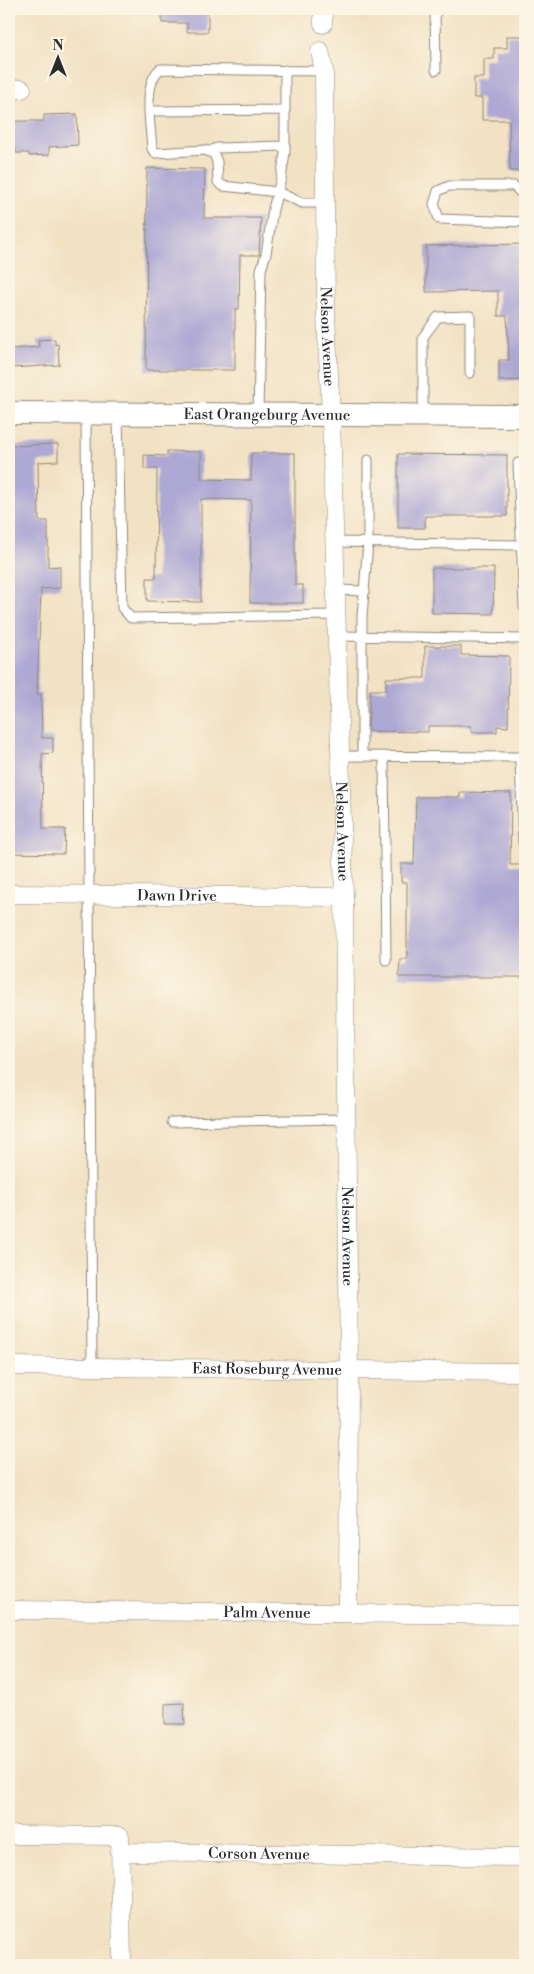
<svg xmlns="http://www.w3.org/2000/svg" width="534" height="1974" viewBox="0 0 534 1974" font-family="'Libre Bodoni',serif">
<rect width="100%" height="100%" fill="#fcf5e5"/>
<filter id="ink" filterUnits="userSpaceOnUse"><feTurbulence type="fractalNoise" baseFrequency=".02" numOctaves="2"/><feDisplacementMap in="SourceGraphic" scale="10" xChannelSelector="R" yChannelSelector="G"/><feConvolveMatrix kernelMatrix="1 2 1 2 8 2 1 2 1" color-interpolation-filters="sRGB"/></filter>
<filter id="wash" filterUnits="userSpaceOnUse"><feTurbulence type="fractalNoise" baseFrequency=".0096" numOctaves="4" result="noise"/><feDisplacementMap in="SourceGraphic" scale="20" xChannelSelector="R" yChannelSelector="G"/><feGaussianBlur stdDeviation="1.12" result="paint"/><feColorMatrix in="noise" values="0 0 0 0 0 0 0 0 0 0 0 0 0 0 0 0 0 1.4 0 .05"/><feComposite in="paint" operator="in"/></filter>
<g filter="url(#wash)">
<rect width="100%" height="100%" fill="#f2e2c4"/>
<g id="blocks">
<path fill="#aea9d4" d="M 162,9 L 208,9 L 208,32 L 187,32 L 187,23 L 162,23 Z
M 507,36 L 525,36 L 525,171 L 510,171 L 509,120 L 482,120 L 482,98 L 474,98 L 474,78 L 484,78 L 484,59 L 494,59 L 494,48 L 507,48 Z
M 77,114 L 78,145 L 49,147 L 49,155 L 29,156 L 29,153 L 16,153 L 16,149 L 9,149 L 9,121 L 44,121 L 44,115 Z
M 147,168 L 205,169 L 204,218 L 261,218 L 259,255 L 240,255 L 239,309 L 235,309 L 235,370 L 146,370 Z
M 525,244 L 523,380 L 499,381 L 499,360 L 509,360 L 507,316 L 498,316 L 498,291 L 426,292 L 426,246 Z
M 55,339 L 55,345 L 58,344 L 59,365 L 11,368 L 10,349 L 39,347 L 38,340 Z
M 58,444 L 58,461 L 38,462 L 39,521 L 48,521 L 48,567 L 60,566 L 60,588 L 41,589 L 37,694 L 41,694 L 42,738 L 53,738 L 53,753 L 42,754 L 43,829 L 65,829 L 64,854 L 9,853 L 9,446 Z
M 167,451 L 201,452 L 201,479 L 251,480 L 251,453 L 295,453 L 295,585 L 303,585 L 303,603 L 250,603 L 251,500 L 201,499 L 201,602 L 147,601 L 147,578 L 156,578 L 157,469 L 144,469 L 144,455 L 167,456 Z
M 398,454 L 507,455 L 507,516 L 425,516 L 425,528 L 398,528 Z
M 432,568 L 494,568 L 493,614 L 432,613 Z
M 425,646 L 461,646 L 461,655 L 509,656 L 508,727 L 497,726 L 497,732 L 471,732 L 471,726 L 428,726 L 428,732 L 368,731 L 370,690 L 386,690 L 386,678 L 425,678 Z
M 460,792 L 511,793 L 510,865 L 525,865 L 525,977 L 399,977 L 400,959 L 407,959 L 407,882 L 401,882 L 401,864 L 414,864 L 416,797 L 460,797 Z
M 184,1703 L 185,1724 L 165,1724 L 165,1704 Z"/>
</g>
</g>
<g filter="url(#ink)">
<use href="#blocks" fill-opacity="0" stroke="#8e8678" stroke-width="1"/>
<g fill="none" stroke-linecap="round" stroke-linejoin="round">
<defs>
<path id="service" d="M 435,9 L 436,70
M 324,71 L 160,69 C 142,84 151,127 152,149 L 156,153 L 205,150 L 214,154 L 217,162 L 218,182 L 223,186 L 278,192 L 302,203 L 325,203
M 150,111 L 285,110
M 210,151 L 217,148 L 285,146
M 525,197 L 514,186 L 449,186 L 438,191 L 434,204 L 439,219 L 525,222
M 86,414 L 92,1367
M 118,414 L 122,608 L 131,618 L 336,615
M 258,414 L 261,270 L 266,254 L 273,209 L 281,179 L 285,153 L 285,70
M 423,415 L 423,337 L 438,317 L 470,316 L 470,373
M 518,463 L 524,607
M 334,542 L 522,545
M 336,590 L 365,591
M 337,636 L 525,639
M 340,756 L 525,757
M 362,756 L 362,616 L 368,543 L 368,460
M 384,756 L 386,960
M 520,757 L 523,843
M 172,1122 L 346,1119"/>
<g id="minor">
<path d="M 323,9 L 323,24"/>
<path id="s1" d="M 320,51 L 324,71 L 326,315 L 331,415 L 344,897 L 349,1370 L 348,1612"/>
<path d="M 9,89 L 22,89"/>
<path id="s2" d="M 9,894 L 344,897"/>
<path id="s3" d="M 9,1366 L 525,1372"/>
<path id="s4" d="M 9,1610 L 525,1615"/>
<path d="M 9,1835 L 120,1836 L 122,1965"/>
<path id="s5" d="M 120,1852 L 525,1857"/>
</g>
<g id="tertiary">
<path id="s6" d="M 9,413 L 525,416"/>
</g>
</defs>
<use href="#service" stroke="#8e8678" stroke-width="11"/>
<use href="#minor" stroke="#8e8678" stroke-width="19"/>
<use href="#tertiary" stroke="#8e8678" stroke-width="24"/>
<use href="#service" stroke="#fff" stroke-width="9"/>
<use href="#minor" stroke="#fff" stroke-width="18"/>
<use href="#tertiary" stroke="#fff" stroke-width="22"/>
</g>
</g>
<g text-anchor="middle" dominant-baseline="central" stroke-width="4" stroke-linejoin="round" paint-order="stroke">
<g font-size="15" fill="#2b2b2b" stroke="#fcf5e5">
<text stroke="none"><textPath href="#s1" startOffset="286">Nelson Avenue</textPath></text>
<text stroke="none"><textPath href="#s6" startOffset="258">East Orangeburg Avenue</textPath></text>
<text stroke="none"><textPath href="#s1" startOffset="781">Nelson Avenue</textPath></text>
<text stroke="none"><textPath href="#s2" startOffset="168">Dawn Drive</textPath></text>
<text stroke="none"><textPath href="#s1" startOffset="1186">Nelson Avenue</textPath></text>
<text stroke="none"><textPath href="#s3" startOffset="258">East Roseburg Avenue</textPath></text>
<text stroke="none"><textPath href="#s4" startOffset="258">Palm Avenue</textPath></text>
<text stroke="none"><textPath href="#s5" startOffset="139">Corson Avenue</textPath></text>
</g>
</g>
<rect width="534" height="1974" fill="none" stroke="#fcf5e5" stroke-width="30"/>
<g transform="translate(58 58)" stroke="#fcf5e5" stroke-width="4" paint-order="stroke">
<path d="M0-4L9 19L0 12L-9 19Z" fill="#2b2b2b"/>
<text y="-8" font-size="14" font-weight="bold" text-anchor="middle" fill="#2b2b2b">N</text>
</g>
</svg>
